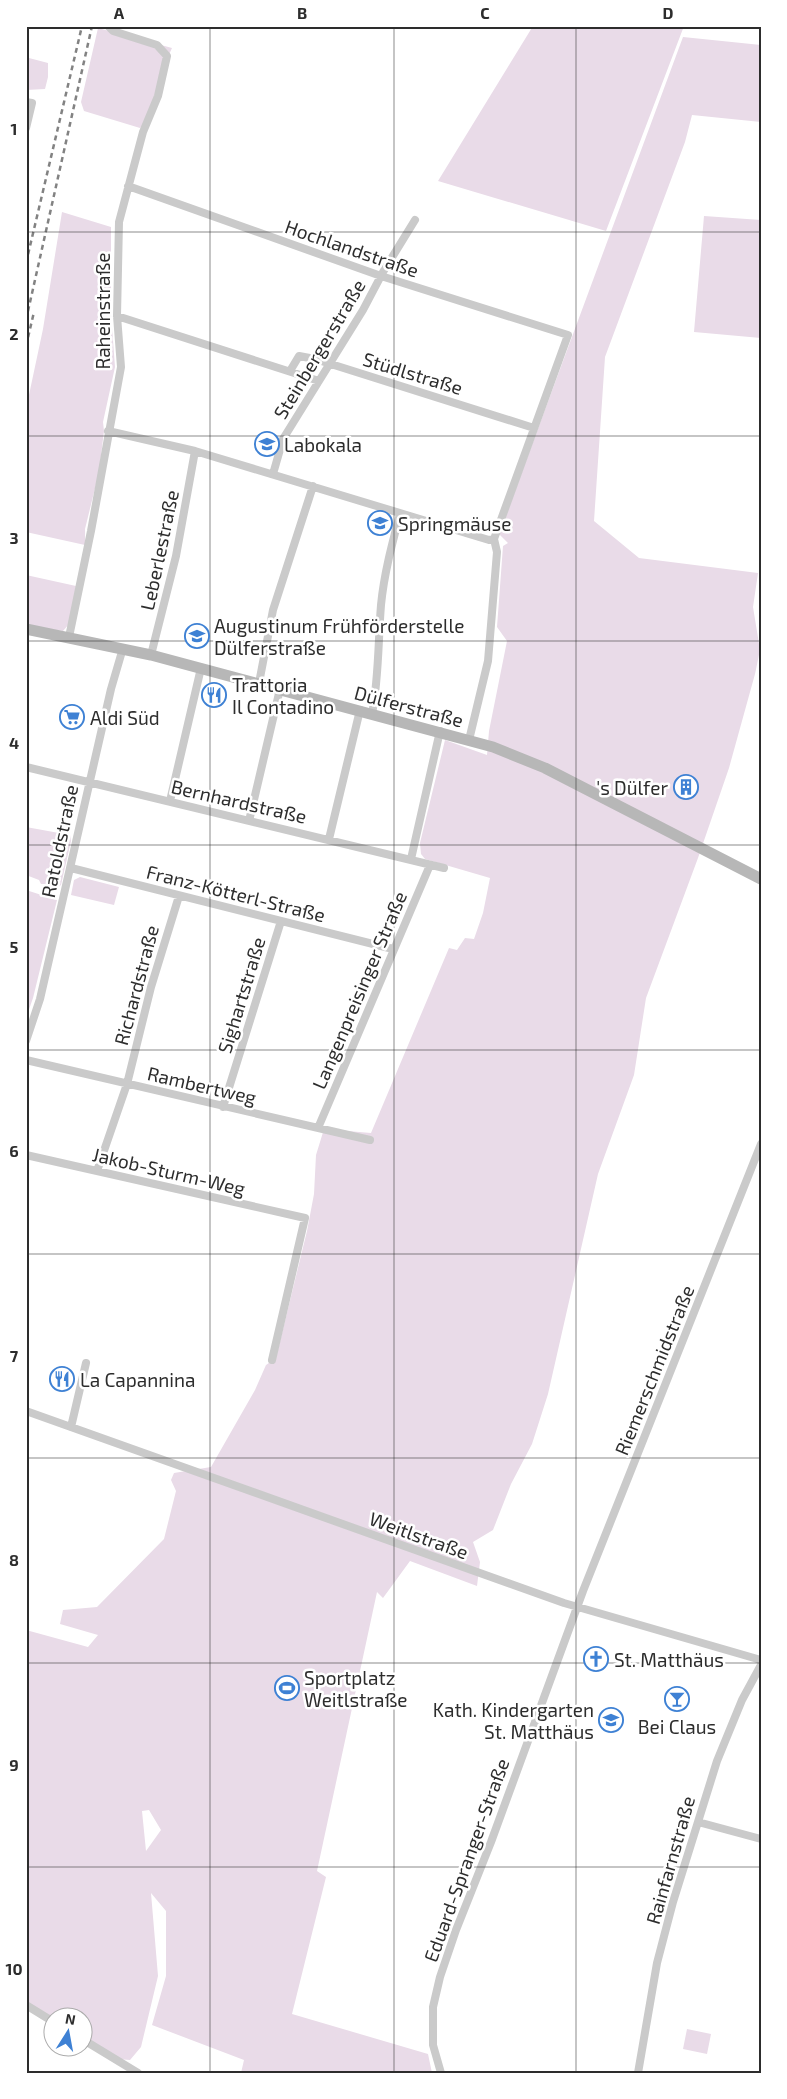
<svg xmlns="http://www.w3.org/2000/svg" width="787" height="2099" viewBox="0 0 787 2099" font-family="'Exo 2',sans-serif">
<rect width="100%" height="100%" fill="#fff"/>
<path fill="#e9dbe8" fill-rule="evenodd" d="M 533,26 L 684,26 L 606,231 L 438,181 Z
M 98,28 L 172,48 L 167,59 L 148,121 L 140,128 L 84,111 L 81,102 Z
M 683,37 L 761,45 L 761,122 L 692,115 L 685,142 L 605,357 L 594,521 L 639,558 L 758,573 L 753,607 L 760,650 L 755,674 L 729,768 L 698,858 L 646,998 L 634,1075 L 598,1174 L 548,1394 L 532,1444 L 511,1484 L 493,1530 L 473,1542 L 480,1562 L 477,1586 L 410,1561 L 383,1598 L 377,1592 L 317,1871 L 326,1877 L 292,2014 L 428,2054 L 432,2073 L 241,2073 L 244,2060 L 152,2025 L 166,1976 L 166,1911 L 151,1893 L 158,1976 L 141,2047 L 130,2060 L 118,2059 L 83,2037 L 82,2016 L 52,2016 L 52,2019 L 26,2003 L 26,1630 L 88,1647 L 98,1635 L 60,1624 L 63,1610 L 97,1607 L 164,1539 L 176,1491 L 171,1480 L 174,1473 L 211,1467 L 255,1390 L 266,1365 L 276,1358 L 307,1231 L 314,1194 L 316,1155 L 324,1129 L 371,1133 L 449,948 L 457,950 L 465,938 L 474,939 L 483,913 L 490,878 L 425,859 L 421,854 L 420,843 L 445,740 L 487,755 L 489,731 L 507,641 L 497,627 L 503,546 L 508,543 L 499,534 ZM 149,1810 L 161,1830 L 146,1851 L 142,1811 Z
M 29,58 L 48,63 L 48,77 L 45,89 L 26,90 L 26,60 Z
M 62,212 L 111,227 L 111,314 L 115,367 L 103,422 L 104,431 L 99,472 L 85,529 L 85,545 L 26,532 L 26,409 L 43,329 Z
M 704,216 L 761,220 L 761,338 L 694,332 Z
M 26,575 L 76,586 L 69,624 L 63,631 L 26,626 Z
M 26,827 L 70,835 L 71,841 L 61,885 L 57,888 L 51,884 L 41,884 L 39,880 L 26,875 Z
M 80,877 L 119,887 L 114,905 L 71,895 L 74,880 Z
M 26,890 L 57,900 L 33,998 L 26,1018 Z
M 687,2029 L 711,2034 L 707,2054 L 683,2049 Z"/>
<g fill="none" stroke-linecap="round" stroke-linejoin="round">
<path stroke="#cacaca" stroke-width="8" d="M 26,102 L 32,103 L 26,128
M 128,186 L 381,276 L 568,335 L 494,539 L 497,552 L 488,661 L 469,740
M 117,316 L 319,381
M 290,371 L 299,356 L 315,359 L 534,428
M 108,431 L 195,451 L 489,540 L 494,539
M 273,474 L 283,439 L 363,310 L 383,272 L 415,220
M 69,637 L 91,531 L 121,367 L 117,316 L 119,222 L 143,132 L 158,96 L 167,56 L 157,45 L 113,31 L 108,26
M 151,655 L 176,556 L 195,451
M 259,683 L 273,610 L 313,486
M 372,714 C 379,677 378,642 381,605 C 384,574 392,544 400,514
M 26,767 L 444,868
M 170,801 L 201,668
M 249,821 L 280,689
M 329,839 L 360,710
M 411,859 L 440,731
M 71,868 L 393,949
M 26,1041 L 40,999 L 111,689 L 123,648
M 26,1060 L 370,1140
M 223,1107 L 281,921
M 318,1128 L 430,865
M 26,1155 L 305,1218 L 272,1360
M 97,1171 L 127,1084 L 151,987 L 179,896
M 26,1411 L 564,1603 L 761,1660
M 71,1427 L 86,1363
M 698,1822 L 761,1839
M 26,2005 L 52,2021
M 82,2039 L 138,2073
M 441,2073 L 433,2045 L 433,2007 L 440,1977 L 456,1930 L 491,1842 L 583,1591 L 761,1144
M 638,2073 L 657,1963 L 673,1902 L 717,1761 L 742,1700 L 761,1665"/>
<path stroke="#b7b7b7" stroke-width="11" d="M 26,629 L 151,655 L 493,747 L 545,768 L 761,879"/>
<path stroke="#828282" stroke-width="2.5" stroke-dasharray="5 4" stroke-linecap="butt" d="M 26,263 L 82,26
M 26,320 L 92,26
M 26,346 L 34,312"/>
</g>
<path fill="none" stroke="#2d2d2d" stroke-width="1" stroke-opacity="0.55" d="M 210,26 L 210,2073M 394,26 L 394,2073M 576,26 L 576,2073M 26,232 L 761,232M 26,436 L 761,436M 26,641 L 761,641M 26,845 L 761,845M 26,1050 L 761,1050M 26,1254 L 761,1254M 26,1458 L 761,1458M 26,1663 L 761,1663M 26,1867 L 761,1867"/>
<defs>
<symbol id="school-ring" viewBox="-11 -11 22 22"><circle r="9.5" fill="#fff" stroke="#3e81d4" stroke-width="1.5"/><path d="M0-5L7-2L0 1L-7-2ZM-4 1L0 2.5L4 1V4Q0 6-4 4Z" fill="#3e81d4"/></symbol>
<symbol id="restaurant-ring" viewBox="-11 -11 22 22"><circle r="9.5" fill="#fff" stroke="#3e81d4" stroke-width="1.5"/><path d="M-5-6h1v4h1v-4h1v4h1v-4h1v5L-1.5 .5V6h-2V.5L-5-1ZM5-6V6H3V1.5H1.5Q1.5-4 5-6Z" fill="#3e81d4"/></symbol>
<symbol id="supermarket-ring" viewBox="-11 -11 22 22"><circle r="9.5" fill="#fff" stroke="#3e81d4" stroke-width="1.5"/><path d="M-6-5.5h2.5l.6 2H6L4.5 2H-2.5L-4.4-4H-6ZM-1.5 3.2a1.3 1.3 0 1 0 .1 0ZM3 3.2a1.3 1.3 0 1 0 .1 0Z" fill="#3e81d4"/></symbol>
<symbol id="building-ring" viewBox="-11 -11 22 22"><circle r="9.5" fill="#fff" stroke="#3e81d4" stroke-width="1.5"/><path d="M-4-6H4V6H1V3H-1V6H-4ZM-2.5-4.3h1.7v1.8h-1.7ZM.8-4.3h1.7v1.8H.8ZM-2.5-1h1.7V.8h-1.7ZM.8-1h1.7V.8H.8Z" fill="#3e81d4"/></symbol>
<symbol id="church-ring" viewBox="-11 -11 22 22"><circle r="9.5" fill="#fff" stroke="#3e81d4" stroke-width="1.5"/><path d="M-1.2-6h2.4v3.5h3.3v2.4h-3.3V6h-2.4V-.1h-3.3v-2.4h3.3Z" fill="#3e81d4"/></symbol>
<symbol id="stadium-ring" viewBox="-11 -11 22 22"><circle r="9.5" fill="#fff" stroke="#3e81d4" stroke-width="1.5"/><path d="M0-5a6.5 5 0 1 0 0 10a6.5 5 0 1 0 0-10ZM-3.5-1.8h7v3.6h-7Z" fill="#3e81d4"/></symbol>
<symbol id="bar-ring" viewBox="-11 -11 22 22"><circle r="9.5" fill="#fff" stroke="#3e81d4" stroke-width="1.5"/><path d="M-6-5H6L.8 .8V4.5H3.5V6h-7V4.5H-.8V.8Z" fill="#3e81d4"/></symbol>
</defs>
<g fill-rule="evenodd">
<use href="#school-ring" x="253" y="430" width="28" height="28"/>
<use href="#school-ring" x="366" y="509" width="28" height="28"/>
<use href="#school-ring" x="183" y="622" width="28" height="28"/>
<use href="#restaurant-ring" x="200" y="681" width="28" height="28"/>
<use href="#supermarket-ring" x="58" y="703" width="28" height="28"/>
<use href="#building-ring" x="672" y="773" width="28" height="28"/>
<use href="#restaurant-ring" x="48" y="1365" width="28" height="28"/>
<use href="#church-ring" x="582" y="1645" width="28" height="28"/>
<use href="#stadium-ring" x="273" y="1674" width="28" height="28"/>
<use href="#bar-ring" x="663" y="1685" width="28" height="28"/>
<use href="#school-ring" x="597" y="1706" width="28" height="28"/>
</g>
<g text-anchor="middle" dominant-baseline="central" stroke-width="5" stroke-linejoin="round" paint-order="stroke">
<g font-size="19" fill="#2d2d2d" stroke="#fff">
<text transform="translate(352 248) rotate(19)">Hochlandstraße</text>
<text transform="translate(102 311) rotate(-90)">Raheinstraße</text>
<text transform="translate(319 349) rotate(-59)">Steinbergerstraße</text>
<text transform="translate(413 373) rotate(17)">Stüdlstraße</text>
<text transform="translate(159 550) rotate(-78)">Leberlestraße</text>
<text transform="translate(409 706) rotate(15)">Dülferstraße</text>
<text transform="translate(239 801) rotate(13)">Bernhardstraße</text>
<text transform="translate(59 841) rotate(-78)">Ratoldstraße</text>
<text transform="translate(236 893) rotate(14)">Franz-Kötterl-Straße</text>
<text transform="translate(136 985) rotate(-75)">Richardstraße</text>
<text transform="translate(359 990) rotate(-67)">Langenpreisinger Straße</text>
<text transform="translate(241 995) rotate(-73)">Sighartstraße</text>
<text transform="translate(202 1085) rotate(13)">Rambertweg</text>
<text transform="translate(169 1171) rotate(13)">Jakob-Sturm-Weg</text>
<text transform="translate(654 1370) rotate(-68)">Riemerschmidstraße</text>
<text transform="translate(419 1535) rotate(20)">Weitlstraße</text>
<text transform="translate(466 1860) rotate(-70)">Eduard-Spranger-Straße</text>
<text transform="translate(670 1860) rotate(-74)">Rainfarnstraße</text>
</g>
<g font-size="19" fill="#2d2d2d" stroke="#fff" text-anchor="start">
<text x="284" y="444">Labokala</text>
<text x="398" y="523">Springmäuse</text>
<text x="214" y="625">Augustinum Frühförderstelle<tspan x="214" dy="22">Dülferstraße</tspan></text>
<text x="232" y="684">Trattoria<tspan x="232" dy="22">Il Contadino</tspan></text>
<text x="90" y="717">Aldi Süd</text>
<text x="668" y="787" text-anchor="end">'s Dülfer</text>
<text x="80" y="1379">La Capannina</text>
<text x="614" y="1659">St. Matthäus</text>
<text x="304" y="1677">Sportplatz<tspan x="304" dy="22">Weitlstraße</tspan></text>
<text x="594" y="1709" text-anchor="end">Kath. Kindergarten<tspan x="594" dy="22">St. Matthäus</tspan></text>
<text x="677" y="1726" text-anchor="middle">Bei Claus</text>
</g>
</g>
<rect width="787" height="2099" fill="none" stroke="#ffffff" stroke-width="55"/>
<g transform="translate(68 2032) rotate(11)"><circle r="24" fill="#ffffff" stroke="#ababab"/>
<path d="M0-4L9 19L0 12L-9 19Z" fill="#3e81d4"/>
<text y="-8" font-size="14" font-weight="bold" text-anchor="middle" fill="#2d2d2d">N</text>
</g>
<rect x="28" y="28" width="732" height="2044" fill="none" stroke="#2d2d2d" stroke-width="2"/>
<g font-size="16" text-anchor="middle" font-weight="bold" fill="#2d2d2d">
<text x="119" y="19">A</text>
<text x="302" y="19">B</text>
<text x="485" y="19">C</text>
<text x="668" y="19">D</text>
<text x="14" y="135">1</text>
<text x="14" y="340">2</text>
<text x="14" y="544">3</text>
<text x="14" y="749">4</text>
<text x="14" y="953">5</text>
<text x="14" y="1157">6</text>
<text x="14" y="1362">7</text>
<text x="14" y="1566">8</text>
<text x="14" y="1771">9</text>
<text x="14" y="1975">10</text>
</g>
</svg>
